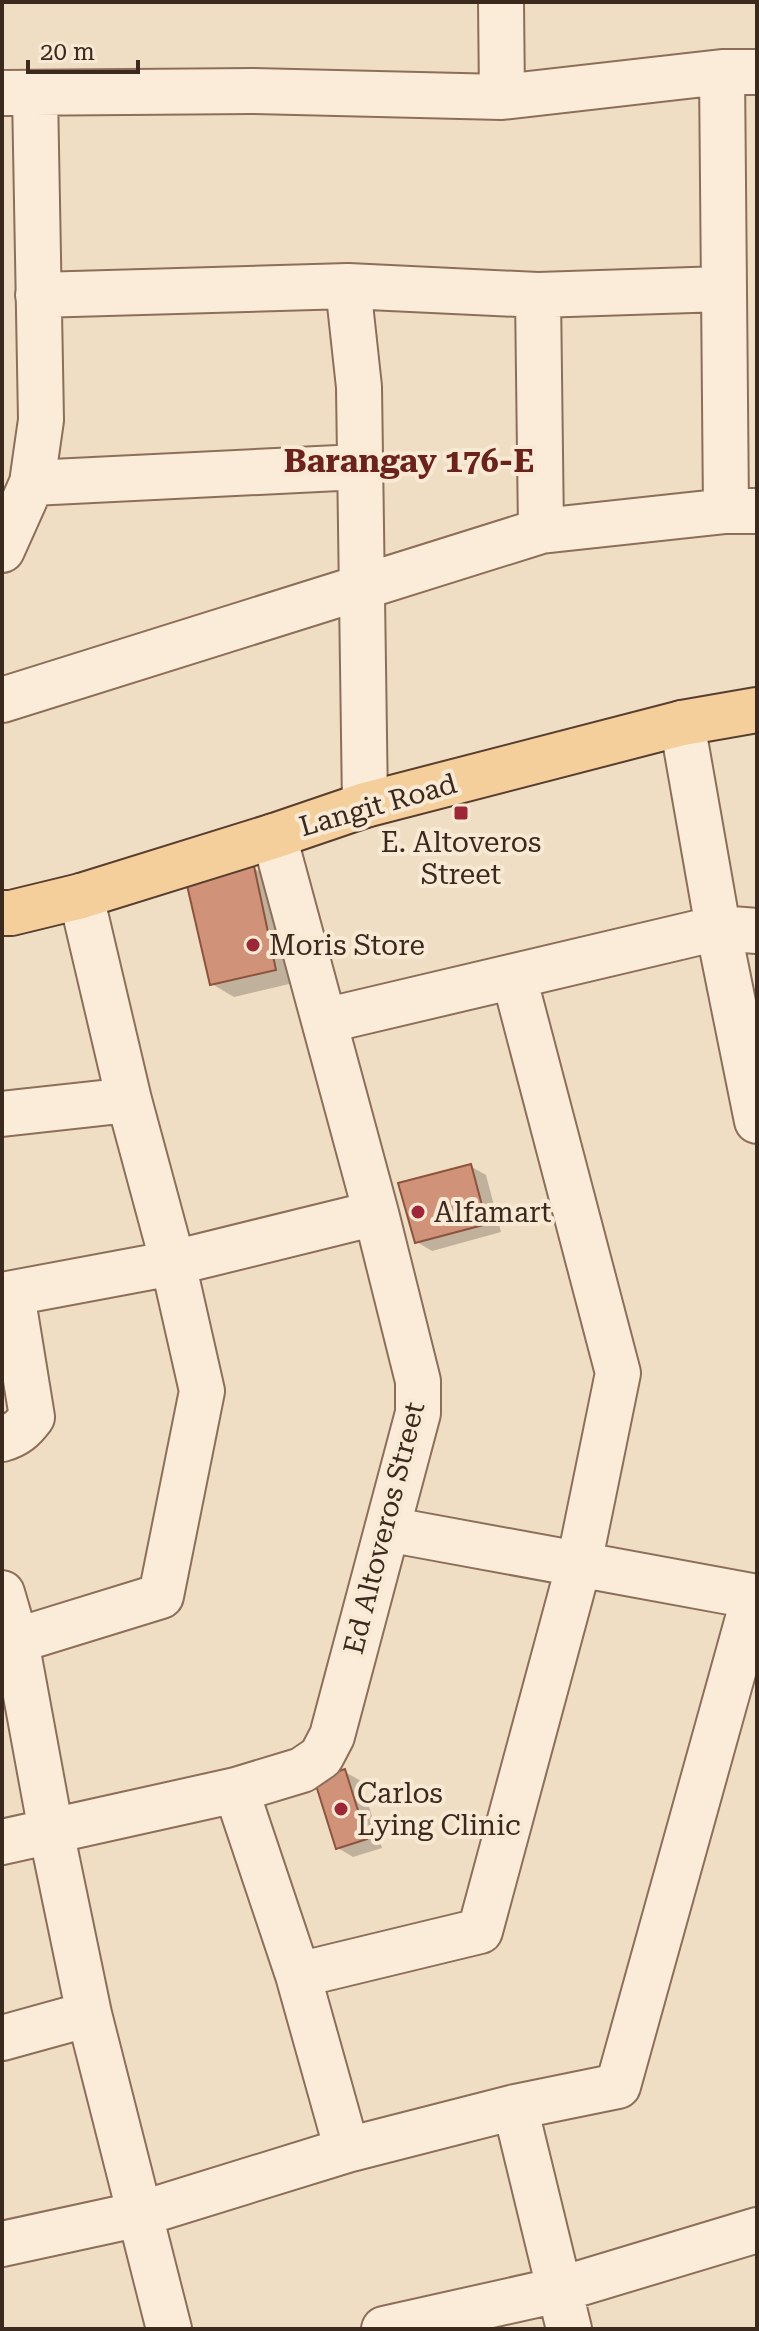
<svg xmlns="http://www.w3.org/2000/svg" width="759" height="2331" viewBox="0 0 759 2331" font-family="'Roboto Serif',serif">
<rect width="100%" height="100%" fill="#f0dec4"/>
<path fill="#0003" d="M 253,868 L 276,881 L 298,982 L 234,997 L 212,984 Z
M 470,1166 L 486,1175 L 501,1232 L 432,1251 L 417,1242 Z
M 345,1772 L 361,1781 L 382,1848 L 353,1857 L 338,1848 Z"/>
<path fill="#d09279" stroke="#8c543e" stroke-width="2" d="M 254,866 L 276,970 L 210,985 L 186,881 Z
M 471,1164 L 487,1224 L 415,1243 L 398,1183 Z
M 345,1769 L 367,1839 L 336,1849 L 314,1779 Z"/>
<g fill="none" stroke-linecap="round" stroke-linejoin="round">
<defs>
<path id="minor" d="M 501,2 L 502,97
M 722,72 L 726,511
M 2,93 L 253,91 L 502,97 L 722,72 L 757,72
M 348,286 L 359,387 L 365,805
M 38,295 L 348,286 L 538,295 L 723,289
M 538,295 L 541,531
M 32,483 L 359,467
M 2,550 L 32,483 L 41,420 L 35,93
M 2,700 L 541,531 L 726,511 L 757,511
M 682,723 L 718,928 L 757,1121
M 324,1021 L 718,928 L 757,931
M 2,1114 L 129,1100
M 2,1295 L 173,1263 L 376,1213
M 2,1439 C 16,1435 23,1429 32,1417 L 12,1294
M 387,1529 L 757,1597
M 2,1593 L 16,1641 L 51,1831 L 89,2014 L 169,2329
M 2,1645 L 161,1596 L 202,1391 L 173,1263 L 129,1100 L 81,896
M 236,1790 L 298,1975 L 347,2150
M 2,1842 L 236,1790 L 302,1770 L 321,1757 L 332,1736 L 418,1413 L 418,1381 L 376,1213 L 274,836
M 298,1975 L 480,1931 L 579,1564 L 618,1373 L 514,977
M 2,2038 L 89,2014
M 515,2107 L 569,2329
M 2,2244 L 140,2214 L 347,2150 L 515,2107 L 618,2086 L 754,1597
M 384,2329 L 558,2290 L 757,2230"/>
<path id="major" d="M 2,913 L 11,913 L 81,896 L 274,836 L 365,805 L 682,723 L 757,710"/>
</defs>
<use href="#minor" stroke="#8c6e5a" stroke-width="48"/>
<use href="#major" stroke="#593d2e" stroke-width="48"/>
<use href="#minor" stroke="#faecd8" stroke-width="44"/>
<use href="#major" stroke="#f4ce9b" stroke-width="44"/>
</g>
<g fill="#9d2736" stroke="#f7e9d4" stroke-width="3">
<rect x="453" y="805" width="16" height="16" rx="4"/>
<circle cx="253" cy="945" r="8"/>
<circle cx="418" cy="1212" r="8"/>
<circle cx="341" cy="1809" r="8"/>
</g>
<g text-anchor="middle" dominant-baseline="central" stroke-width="8" stroke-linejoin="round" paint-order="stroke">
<g font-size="28" fill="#3b291e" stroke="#f7e9d4">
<text transform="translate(378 805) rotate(-16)">Langit Road</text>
<text transform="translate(384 1528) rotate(-76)">Ed Altoveros Street</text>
</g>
<g font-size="28" fill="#3b291e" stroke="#f7e9d4" text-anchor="start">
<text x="461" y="842" text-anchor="middle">E. Altoveros<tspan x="461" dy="32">Street</tspan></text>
<text x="269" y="945">Moris Store</text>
<text x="434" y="1212">Alfamart</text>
<text x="357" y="1793">Carlos<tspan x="357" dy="32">Lying Clinic</tspan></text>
</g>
<g font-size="32" font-weight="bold" fill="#6a221c" stroke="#f7e9d4">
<text x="409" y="461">Barangay 176-E</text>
</g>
</g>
<rect width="759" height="2331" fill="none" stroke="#3b291e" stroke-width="8"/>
<path d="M28 60v12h110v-12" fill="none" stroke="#3b291e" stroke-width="4"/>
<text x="40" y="60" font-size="24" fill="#3b291e" stroke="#f7e9d4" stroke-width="6" paint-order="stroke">20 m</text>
</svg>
